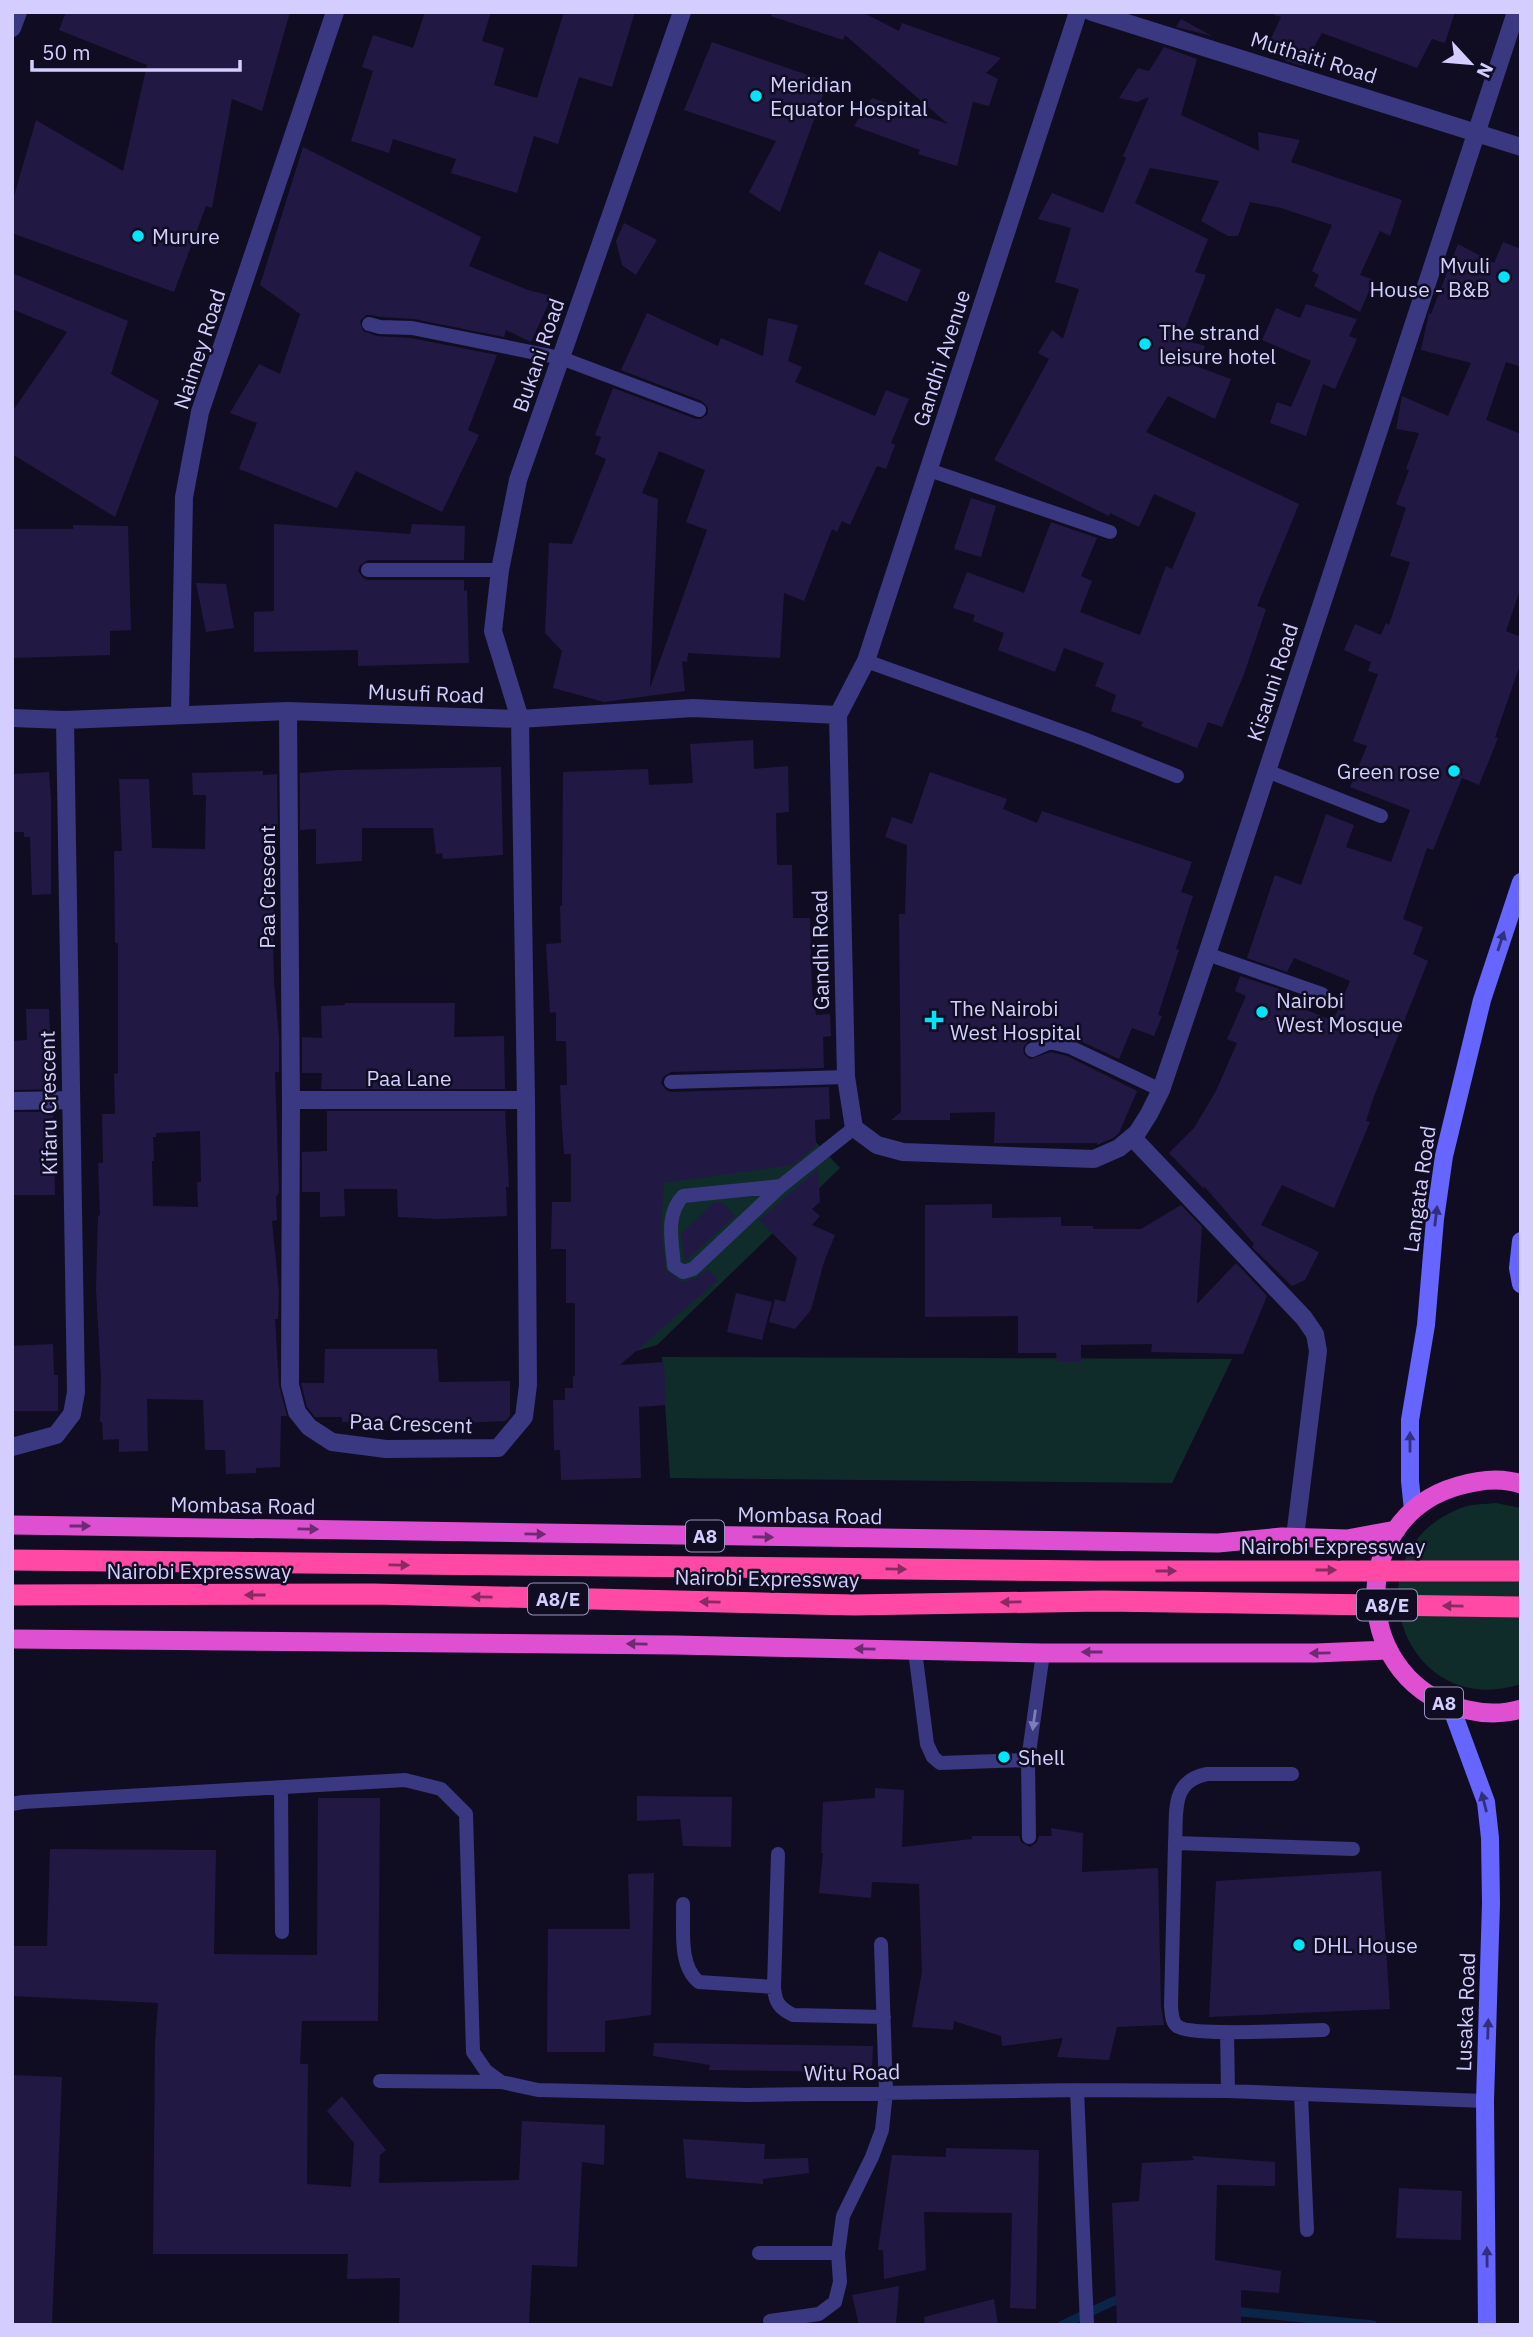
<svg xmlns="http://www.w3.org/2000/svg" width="1533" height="2337" viewBox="0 0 1533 2337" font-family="'IBM Plex Sans',sans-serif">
<rect width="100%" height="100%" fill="#100d22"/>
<path fill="#102c2a" d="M 812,1138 L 840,1168 L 657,1345 L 633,1352 L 623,1149 Z
M 662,1357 L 1232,1359 L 1172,1483 L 670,1478 Z
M 1496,1503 L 1521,1508 L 1521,1684 C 1401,1723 1345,1549 1464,1507 C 1473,1504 1486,1504 1496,1503 Z"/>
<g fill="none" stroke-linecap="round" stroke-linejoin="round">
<path stroke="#0c2447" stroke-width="9" d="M 1232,2311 L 1373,2325
M 1062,2325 L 1116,2300 L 1127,2301"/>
</g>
<path fill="#211943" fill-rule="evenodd" d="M 66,12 L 290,12 L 262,111 L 232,99 L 212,208 L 206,206 L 174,292 L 12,233 L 12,203 L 36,120 L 123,171 L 147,65 L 59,30 Z
M 425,12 L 491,12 L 482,41 L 504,48 L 494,85 L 537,98 L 564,12 L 635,12 L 612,87 L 579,77 L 558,144 L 534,136 L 517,193 L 451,173 L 456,159 L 393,139 L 389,153 L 351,141 L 373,71 L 362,67 L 373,35 L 413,48 Z
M 772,12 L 862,12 L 899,31 L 902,23 L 1001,58 L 986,73 L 998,79 L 989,106 L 973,102 L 957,166 L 918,154 L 920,150 L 854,126 L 872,98 L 948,124 L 845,35 L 843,40 L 771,16 Z
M 1274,12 L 1455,12 L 1445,43 L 1432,39 L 1417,68 L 1322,33 L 1303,66 L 1286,61 L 1267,47 L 1281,17 L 1274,15 Z
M 1181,19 L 1212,36 L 1176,27 Z
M 712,42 L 828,82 L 780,212 L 749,192 L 776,141 L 684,110 Z
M 1164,47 L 1197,59 L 1181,115 L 1259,151 L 1258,132 L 1300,140 L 1291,162 L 1402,200 L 1390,236 L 1380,231 L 1360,275 L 1374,280 L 1360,312 L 1314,286 L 1319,275 L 1312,271 L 1332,225 L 1281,208 L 1250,202 L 1238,236 L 1228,236 L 1201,221 L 1219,181 L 1150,168 L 1135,203 L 1208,239 L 1195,272 L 1206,275 L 1181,339 L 1205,346 L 1198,367 L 1231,379 L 1215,419 L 1168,396 L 1146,432 L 1299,504 L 1257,606 L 1266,609 L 1244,674 L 1222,727 L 1208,722 L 1197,748 L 1141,726 L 1143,722 L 1111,711 L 1116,695 L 1095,686 L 1104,663 L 1064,648 L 1055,672 L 998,650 L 1004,633 L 973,621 L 975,615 L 953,608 L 967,572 L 1024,593 L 1051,522 L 1097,538 L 1081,576 L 1092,581 L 1080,612 L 1140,635 L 1166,566 L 1172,569 L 1196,513 L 1154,494 L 1139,527 L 1110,513 L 1109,516 L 994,460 L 1049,359 L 1038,353 L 1052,330 L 1063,339 L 1079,289 L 1055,282 L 1071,228 L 1038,219 L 1052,193 L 1103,213 L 1126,158 L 1123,156 L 1149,97 L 1137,102 L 1119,98 L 1138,68 L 1149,71 Z
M 303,147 L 481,237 L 469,266 L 528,290 L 552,296 L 531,342 L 506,330 L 504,337 L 414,319 L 381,317 L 371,315 L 366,315 L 360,321 L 363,331 L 377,336 L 411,338 L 497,355 L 468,430 L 479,435 L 442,512 L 356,471 L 337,508 L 239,469 L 257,423 L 230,413 L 259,364 L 280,374 L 300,314 L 260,285 Z
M 624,223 L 657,240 L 636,275 L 622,265 L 616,241 Z
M 1503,242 L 1521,249 L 1521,367 L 1506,362 L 1486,420 L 1521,434 L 1521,587 L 1506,631 L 1521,637 L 1521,662 L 1495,737 L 1498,738 L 1479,785 L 1462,778 L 1433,850 L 1427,848 L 1403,919 L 1423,927 L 1413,954 L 1428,961 L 1373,1099 L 1366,1121 L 1370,1122 L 1334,1208 L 1282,1185 L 1261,1225 L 1319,1252 L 1305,1280 L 1292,1286 L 1252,1247 L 1254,1244 L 1204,1186 L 1204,1189 L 1169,1153 L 1194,1128 L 1216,1091 L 1237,1043 L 1227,1039 L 1246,996 L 1235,991 L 1240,976 L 1279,989 L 1275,997 L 1333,1021 L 1350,981 L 1294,958 L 1287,972 L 1247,958 L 1275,875 L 1301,885 L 1326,814 L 1354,825 L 1346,847 L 1391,862 L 1410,810 L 1350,787 L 1367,746 L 1353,741 L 1378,674 L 1368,671 L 1371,662 L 1344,650 L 1355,624 L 1381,635 L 1386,623 L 1389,625 L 1410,562 L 1390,556 L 1406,508 L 1396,504 L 1409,470 L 1406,469 L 1419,433 L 1396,429 L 1402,396 L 1448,416 L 1471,363 L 1421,350 L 1429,313 L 1431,314 L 1458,244 L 1494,263 Z
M 879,251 L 921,270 L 907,302 L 864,284 Z
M 12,273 L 128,321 L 111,374 L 159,401 L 115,517 L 12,454 L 12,412 L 67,332 L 12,309 Z
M 1306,304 L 1357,319 L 1349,336 L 1357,339 L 1335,389 L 1323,384 L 1306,436 L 1270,423 L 1277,402 L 1291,407 L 1311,361 L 1262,340 L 1276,308 L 1300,318 Z
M 647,313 L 718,346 L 721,338 L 763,356 L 768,318 L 798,325 L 788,361 L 802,367 L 795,382 L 875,416 L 886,390 L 909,399 L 891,443 L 895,445 L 886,469 L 877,466 L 850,525 L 842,521 L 837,532 L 832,529 L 804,601 L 784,593 L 780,658 L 688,653 L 687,662 L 682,661 L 685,691 L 604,702 L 553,688 L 562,651 L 545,633 L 549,543 L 572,544 L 606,459 L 595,454 L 601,437 L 595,435 L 613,388 L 696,419 L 701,419 L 708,414 L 708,408 L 702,401 L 621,370 ZM 659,451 L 705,470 L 686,522 L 707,530 L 650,688 L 658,499 L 642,493 Z
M 971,498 L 996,506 L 981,557 L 954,549 Z
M 274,524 L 410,534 L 412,524 L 465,526 L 464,560 L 368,560 L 360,565 L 358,571 L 363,578 L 368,580 L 464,580 L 464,591 L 467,590 L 469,663 L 358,666 L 358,650 L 254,652 L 254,612 L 274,611 Z
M 73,525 L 128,526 L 131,630 L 110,631 L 110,655 L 12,658 L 12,529 L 73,529 Z
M 196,583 L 226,584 L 234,628 L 206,632 Z
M 753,740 L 754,769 L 788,766 L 789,812 L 776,813 L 777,865 L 792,865 L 793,918 L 810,918 L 812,991 L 816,1015 L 830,1014 L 831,1036 L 823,1037 L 824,1068 L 671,1072 L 663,1077 L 661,1083 L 666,1090 L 671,1092 L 829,1087 L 830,1119 L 815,1120 L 816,1146 L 793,1165 L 664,1183 L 661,1229 L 666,1270 L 682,1282 L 696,1278 L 708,1269 L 718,1280 L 620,1365 L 664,1362 L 666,1405 L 639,1407 L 641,1478 L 561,1480 L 560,1450 L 554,1450 L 553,1400 L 565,1400 L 565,1388 L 573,1388 L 573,1376 L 575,1376 L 575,1303 L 566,1303 L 566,1249 L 551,1249 L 552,1202 L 571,1202 L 571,1154 L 564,1154 L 562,1127 L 560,1085 L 567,1085 L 566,1041 L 556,1041 L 556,1012 L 550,1013 L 546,944 L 561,943 L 560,906 L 562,906 L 563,772 L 648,769 L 649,785 L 693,783 L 690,744 Z
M 501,767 L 503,855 L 443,859 L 442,853 L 436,854 L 433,828 L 362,828 L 362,861 L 316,864 L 316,829 L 300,830 L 300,773 L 339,770 Z
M 263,771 L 263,775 L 277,774 L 278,830 L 273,830 L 275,886 L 272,886 L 275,935 L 273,935 L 274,982 L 279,1037 L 279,1072 L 275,1072 L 279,1193 L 276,1197 L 277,1220 L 272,1221 L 279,1293 L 278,1319 L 275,1319 L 279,1385 L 287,1416 L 281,1416 L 280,1467 L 256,1468 L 256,1473 L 226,1474 L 225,1450 L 205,1450 L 203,1400 L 147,1399 L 148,1451 L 119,1452 L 119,1439 L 103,1440 L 102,1422 L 100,1422 L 101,1378 L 96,1289 L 98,1216 L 100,1215 L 98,1163 L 103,1163 L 102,1114 L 115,1114 L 114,1074 L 118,1073 L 118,943 L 115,943 L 114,851 L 122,851 L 119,779 L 149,779 L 152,848 L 205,849 L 206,795 L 193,795 L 192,773 ZM 200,1131 L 201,1182 L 197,1182 L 198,1207 L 153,1206 L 152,1161 L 154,1161 L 153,1137 L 156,1137 L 156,1133 Z
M 49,772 L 51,799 L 51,894 L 32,895 L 30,837 L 24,837 L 24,832 L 12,832 L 12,774 Z
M 930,772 L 1007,799 L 1003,809 L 1037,823 L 1042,811 L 1192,862 L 1181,892 L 1193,896 L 1176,949 L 1179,950 L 1158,1015 L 1162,1016 L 1154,1036 L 1132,1028 L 1119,1059 L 1074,1038 L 1052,1033 L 1028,1041 L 1023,1048 L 1024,1054 L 1030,1059 L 1051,1052 L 1067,1056 L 1137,1091 L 1119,1133 L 1113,1138 L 1097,1145 L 1097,1143 L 994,1143 L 995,1112 L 950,1113 L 950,1120 L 891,1120 L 901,1112 L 899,914 L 905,914 L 907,845 L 885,837 L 892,817 L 912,824 Z
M 345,1003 L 455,1003 L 454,1037 L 504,1036 L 505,1089 L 321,1089 L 322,1073 L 302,1073 L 302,1037 L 322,1038 L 321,1006 L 345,1005 Z
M 26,1009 L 49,1009 L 52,1089 L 12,1090 L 12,1041 L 27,1040 Z
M 327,1111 L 505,1111 L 509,1187 L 506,1187 L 507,1216 L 438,1219 L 398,1217 L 397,1189 L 344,1189 L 345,1216 L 320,1217 L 320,1192 L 302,1192 L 302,1152 L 327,1151 Z
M 12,1112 L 53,1112 L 55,1195 L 12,1195 Z
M 818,1169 L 820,1202 L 812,1209 L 820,1216 L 812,1225 L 835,1235 L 824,1262 L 811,1310 L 795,1329 L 769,1322 L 775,1299 L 785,1302 L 797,1258 L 759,1220 Z
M 714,1202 L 722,1202 L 735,1216 L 685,1261 L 681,1234 Z
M 992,1204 L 992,1218 L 1061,1217 L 1061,1226 L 1093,1226 L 1093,1229 L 1141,1229 L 1181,1205 L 1202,1227 L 1197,1304 L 1236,1263 L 1267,1296 L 1243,1354 L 1151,1352 L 1152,1344 L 1081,1345 L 1081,1362 L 1057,1362 L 1056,1353 L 1018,1353 L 1018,1316 L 925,1317 L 925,1205 Z
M 736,1293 L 772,1302 L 762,1340 L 727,1332 Z
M 53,1344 L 54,1375 L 58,1375 L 58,1411 L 12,1411 L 12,1346 Z
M 325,1349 L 437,1349 L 439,1382 L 510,1381 L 510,1416 L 506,1421 L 439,1424 L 439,1420 L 342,1422 L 342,1417 L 315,1417 L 307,1407 L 301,1383 L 324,1383 Z
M 875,1788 L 904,1790 L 902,1847 L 972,1839 L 972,1836 L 1019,1836 L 1021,1842 L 1030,1847 L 1037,1842 L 1039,1836 L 1052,1836 L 1051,1828 L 1083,1833 L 1082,1872 L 1158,1868 L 1161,2006 L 1164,2025 L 1117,2027 L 1109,2060 L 1057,2057 L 1063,2038 L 1002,2046 L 1001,2036 L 954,2021 L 953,2030 L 912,2027 L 922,1972 L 919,1884 L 872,1882 L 871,1898 L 819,1893 L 823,1853 L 821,1853 L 823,1802 L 875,1798 Z
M 637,1796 L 732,1797 L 731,1847 L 683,1846 L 680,1819 L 637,1821 Z
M 318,1798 L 380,1798 L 378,2021 L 302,2021 L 300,2064 L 308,2064 L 307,2184 L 351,2187 L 354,2143 L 327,2111 L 342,2096 L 386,2150 L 380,2155 L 379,2183 L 519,2180 L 522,2121 L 605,2125 L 604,2165 L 582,2162 L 577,2267 L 532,2265 L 529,2325 L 399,2325 L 400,2278 L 347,2279 L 348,2254 L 153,2254 L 155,2044 L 158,2003 L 12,1996 L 12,1946 L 47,1946 L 50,1849 L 216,1850 L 214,1954 L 317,1955 Z
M 1381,1871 L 1390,2009 L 1209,2017 L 1216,1881 Z
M 654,1873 L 651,2015 L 605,2021 L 605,2052 L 547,2052 L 548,1929 L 630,1929 L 628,1874 Z
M 654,2043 L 873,2046 L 872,2072 L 709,2070 L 710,2065 L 653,2056 Z
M 12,2075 L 62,2077 L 52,2325 L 12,2325 Z
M 683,2139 L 765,2144 L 764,2159 L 808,2158 L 809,2173 L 763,2179 L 763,2184 L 686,2178 Z
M 946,2148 L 1039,2150 L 1036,2309 L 1010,2308 L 1012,2213 L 924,2212 L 926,2270 L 884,2279 L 883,2250 L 878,2250 L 892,2155 L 946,2157 Z
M 1192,2156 L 1275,2162 L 1275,2186 L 1217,2185 L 1215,2260 L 1281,2271 L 1279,2293 L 1241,2290 L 1241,2325 L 1117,2325 L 1112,2203 L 1139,2201 L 1142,2163 L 1194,2160 Z
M 1399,2188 L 1462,2191 L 1461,2240 L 1396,2238 Z
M 899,2286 L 896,2325 L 859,2325 L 852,2295 Z
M 994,2299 L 998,2325 L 925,2325 L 924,2317 Z"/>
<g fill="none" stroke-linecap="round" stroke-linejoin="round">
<path stroke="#393881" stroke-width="14" d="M 369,324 L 380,327 L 412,328 L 561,358 L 699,410
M 929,470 L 1110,532
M 368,570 L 500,570
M 866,661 L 1084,739 L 1177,776
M 1267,771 L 1381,816
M 1207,954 L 1322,994
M 1032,1050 L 1050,1042 L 1070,1047 L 1161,1090
M 671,1082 L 846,1077
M 781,1186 L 683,1196 C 665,1215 672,1241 674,1266 L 683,1272 L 693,1269 L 781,1186 L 854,1128
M 915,1651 L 927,1744 L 933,1757 L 940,1763 L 1028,1760 L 1043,1653
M 1028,1760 L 1029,1837
M 281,1788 L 282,1932
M 12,1804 L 23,1802 L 405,1780 L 441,1789 L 466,1814 L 473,2052 L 486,2071 L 501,2082 L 538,2090 L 747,2095 L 1077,2090 L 1228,2091 L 1485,2101
M 1175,1843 C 1177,1813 1170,1781 1207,1774 L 1292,1774
M 778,1854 L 774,1987 C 775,2002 779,2008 793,2015 L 884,2017
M 683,1904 C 684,1927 678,1966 699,1982 L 774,1987
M 1323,2030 C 1301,2030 1189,2037 1177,2026 C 1171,2021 1172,2013 1171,2006 L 1175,1843 L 1353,1849
M 1227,2032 L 1228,2091
M 380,2081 L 501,2082
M 1077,2090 L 1087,2325
M 1301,2095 L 1307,2230
M 759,2253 L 838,2253
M 770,2321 L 819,2314 L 835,2302 L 840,2282 L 838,2253 L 843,2216 L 872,2157 L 882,2130 L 886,2092 L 881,1944"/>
<path stroke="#393881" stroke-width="18" d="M 1078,12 L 866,661 L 838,715 L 846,1077 L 854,1128 L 877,1145 L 903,1152 L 1094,1159 L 1119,1148 L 1137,1133 L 1149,1114 L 1161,1090 L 1207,954 L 1516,12
M 1092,12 L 1521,147
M 12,28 L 18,12
M 288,711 L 291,1100 L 290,1385 L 297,1412 L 309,1427 L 332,1442 L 386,1449 L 498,1448 L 524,1417 L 528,1385 L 526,1100 L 520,719 L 493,631 L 500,570 L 518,480 L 682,12
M 180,714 L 184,497 L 200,412 L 335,12
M 12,718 L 65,720 L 288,711 L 520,719 L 693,708 L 838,715
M 291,1100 L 526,1100
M 12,1101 L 70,1100
M 1132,1137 L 1304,1318 L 1315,1334 L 1318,1351 L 1295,1537
M 12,1447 L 56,1435 L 72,1414 L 76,1392 L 65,720"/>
<path stroke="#6665ff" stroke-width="18" d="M 1521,1241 L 1518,1268 L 1521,1284
M 1413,1510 L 1410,1481 L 1410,1420 L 1426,1325 L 1435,1219 L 1444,1156 L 1482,1000 L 1521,882
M 1451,1707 L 1486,1802 L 1490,1838 L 1491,1903 L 1485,2101 L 1487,2325"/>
<path stroke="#de4fd2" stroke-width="19" d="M 1521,1484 C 1501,1477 1478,1480 1458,1486 C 1343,1519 1351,1686 1468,1710 C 1485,1714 1504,1714 1521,1709
M 12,1525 L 1218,1543 L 1282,1537 L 1347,1539 L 1396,1530
M 12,1639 L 675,1645 L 1043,1653 L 1316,1653 L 1388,1650"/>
<path stroke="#ff49a4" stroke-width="21" d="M 12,1560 L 1097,1571 L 1521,1571
M 12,1595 L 373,1594 L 854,1605 L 1103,1601 L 1521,1607"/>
</g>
<defs><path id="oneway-solid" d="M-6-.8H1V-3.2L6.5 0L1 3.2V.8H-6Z" transform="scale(1.75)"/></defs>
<g fill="#32307a">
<use href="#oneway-solid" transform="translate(1501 941) rotate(-72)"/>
<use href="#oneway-solid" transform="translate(1436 1216) rotate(-83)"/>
<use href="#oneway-solid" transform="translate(1410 1442) rotate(-90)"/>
<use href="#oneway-solid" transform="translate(1484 1802) rotate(-104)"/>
<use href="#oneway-solid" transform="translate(1488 2029) rotate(-88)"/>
<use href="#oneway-solid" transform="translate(1487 2257) rotate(-91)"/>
</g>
<g fill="#6d2b71">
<use href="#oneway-solid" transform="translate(80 1526)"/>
<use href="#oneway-solid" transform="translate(308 1529) rotate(1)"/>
<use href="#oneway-solid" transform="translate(535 1534) rotate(1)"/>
<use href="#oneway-solid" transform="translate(763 1537) rotate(1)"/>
<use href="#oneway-solid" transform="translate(637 1644) rotate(-179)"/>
<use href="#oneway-solid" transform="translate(865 1649) rotate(-179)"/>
<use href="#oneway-solid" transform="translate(1092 1652) rotate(180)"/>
<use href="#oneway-solid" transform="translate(1320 1653) rotate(179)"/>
</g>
<g fill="#882b63">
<use href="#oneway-solid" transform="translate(399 1565) rotate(1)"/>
<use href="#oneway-solid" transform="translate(896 1569) rotate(1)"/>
<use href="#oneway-solid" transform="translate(1326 1570)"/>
<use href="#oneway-solid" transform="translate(1166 1571)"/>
<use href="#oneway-solid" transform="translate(255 1595) rotate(180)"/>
<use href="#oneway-solid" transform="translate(482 1597) rotate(-179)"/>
<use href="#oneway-solid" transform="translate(710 1602) rotate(-179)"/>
<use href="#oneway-solid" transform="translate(1011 1602) rotate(179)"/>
<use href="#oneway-solid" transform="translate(1453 1606) rotate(-179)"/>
</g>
<use fill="#7e7cba" href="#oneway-solid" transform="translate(1034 1720) rotate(98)"/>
<g fill="#00e5f9" stroke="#100d22" stroke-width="2.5">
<circle cx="756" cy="96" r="7"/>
<circle cx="138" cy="236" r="7"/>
<circle cx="1504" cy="277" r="7"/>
<circle cx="1145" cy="344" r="7"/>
<circle cx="1454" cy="771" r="7"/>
<circle cx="1262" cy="1012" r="7"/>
<path d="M930.5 1009.5h7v7h7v7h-7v7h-7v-7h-7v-7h7z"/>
<circle cx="1004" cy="1757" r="7"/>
<circle cx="1299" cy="1945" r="7"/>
</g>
<g text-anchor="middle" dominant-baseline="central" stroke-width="5" stroke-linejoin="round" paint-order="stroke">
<g fill="#100d22" stroke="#9894bd" stroke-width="2">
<rect x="686" y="1520.5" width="38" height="31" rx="5"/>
<rect x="528" y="1583.5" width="60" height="31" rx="5"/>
<rect x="1357" y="1589.5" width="60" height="31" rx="5"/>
<rect x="1425" y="1687.5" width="38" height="31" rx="5"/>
</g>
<g font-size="19" font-weight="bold" fill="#d3ceff">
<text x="705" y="1536">A8</text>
<text x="558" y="1599">A8/E</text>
<text x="1387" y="1605">A8/E</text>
<text x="1444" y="1703">A8</text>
</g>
<g font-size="21" fill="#d3ceff" stroke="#100d22">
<text transform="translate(1314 57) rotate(17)">Muthaiti Road</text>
<text transform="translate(199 349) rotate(-72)">Naimey Road</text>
<text transform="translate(538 355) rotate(-71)">Bukani Road</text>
<text transform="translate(941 358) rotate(-72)">Gandhi Avenue</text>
<text transform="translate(1272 682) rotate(-72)">Kisauni Road</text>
<text transform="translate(426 693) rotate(2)">Musufi Road</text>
<text transform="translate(267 887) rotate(-90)">Paa Crescent</text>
<text transform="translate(820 950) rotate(-91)">Gandhi Road</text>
<text x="409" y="1078">Paa Lane</text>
<text transform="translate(48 1103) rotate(-91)">Kifaru Crescent</text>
<text transform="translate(1419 1189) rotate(-82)">Langata Road</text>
<text transform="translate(411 1423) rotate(2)">Paa Crescent</text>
<text transform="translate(243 1505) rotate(1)">Mombasa Road</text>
<text transform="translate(810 1515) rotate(1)">Mombasa Road</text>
<text x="1333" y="1546">Nairobi Expressway</text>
<text x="199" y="1571">Nairobi Expressway</text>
<text transform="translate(767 1578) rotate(1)">Nairobi Expressway</text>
<text transform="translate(1465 2012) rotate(-88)">Lusaka Road</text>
<text transform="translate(852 2072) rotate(-1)">Witu Road</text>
</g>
<g font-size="21" fill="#d3ceff" stroke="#100d22" text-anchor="start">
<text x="770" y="84">Meridian<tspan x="770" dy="24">Equator Hospital</tspan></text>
<text x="152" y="236">Murure</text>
<text x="1490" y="265" text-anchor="end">Mvuli<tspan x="1490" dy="24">House - B&amp;B</tspan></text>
<text x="1159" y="332">The strand<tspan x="1159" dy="24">leisure hotel</tspan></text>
<text x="1440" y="771" text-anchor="end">Green rose</text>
<text x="1276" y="1000">Nairobi<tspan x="1276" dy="24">West Mosque</tspan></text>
<text x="950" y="1008">The Nairobi<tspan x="950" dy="24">West Hospital</tspan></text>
<text x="1018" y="1757">Shell</text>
<text x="1313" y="1945">DHL House</text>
</g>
</g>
<rect width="1533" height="2337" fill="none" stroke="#d3ceff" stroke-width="28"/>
<g transform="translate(1470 63) rotate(116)" stroke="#100d22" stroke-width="5" paint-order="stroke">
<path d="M0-5L12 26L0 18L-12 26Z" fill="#d3ceff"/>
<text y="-10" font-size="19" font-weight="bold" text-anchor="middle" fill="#d3ceff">N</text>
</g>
<path d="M32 60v10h208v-10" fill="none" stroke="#d3ceff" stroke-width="3.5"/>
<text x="42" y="60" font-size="21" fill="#d3ceff" stroke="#100d22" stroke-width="5" paint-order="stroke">50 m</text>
</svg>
